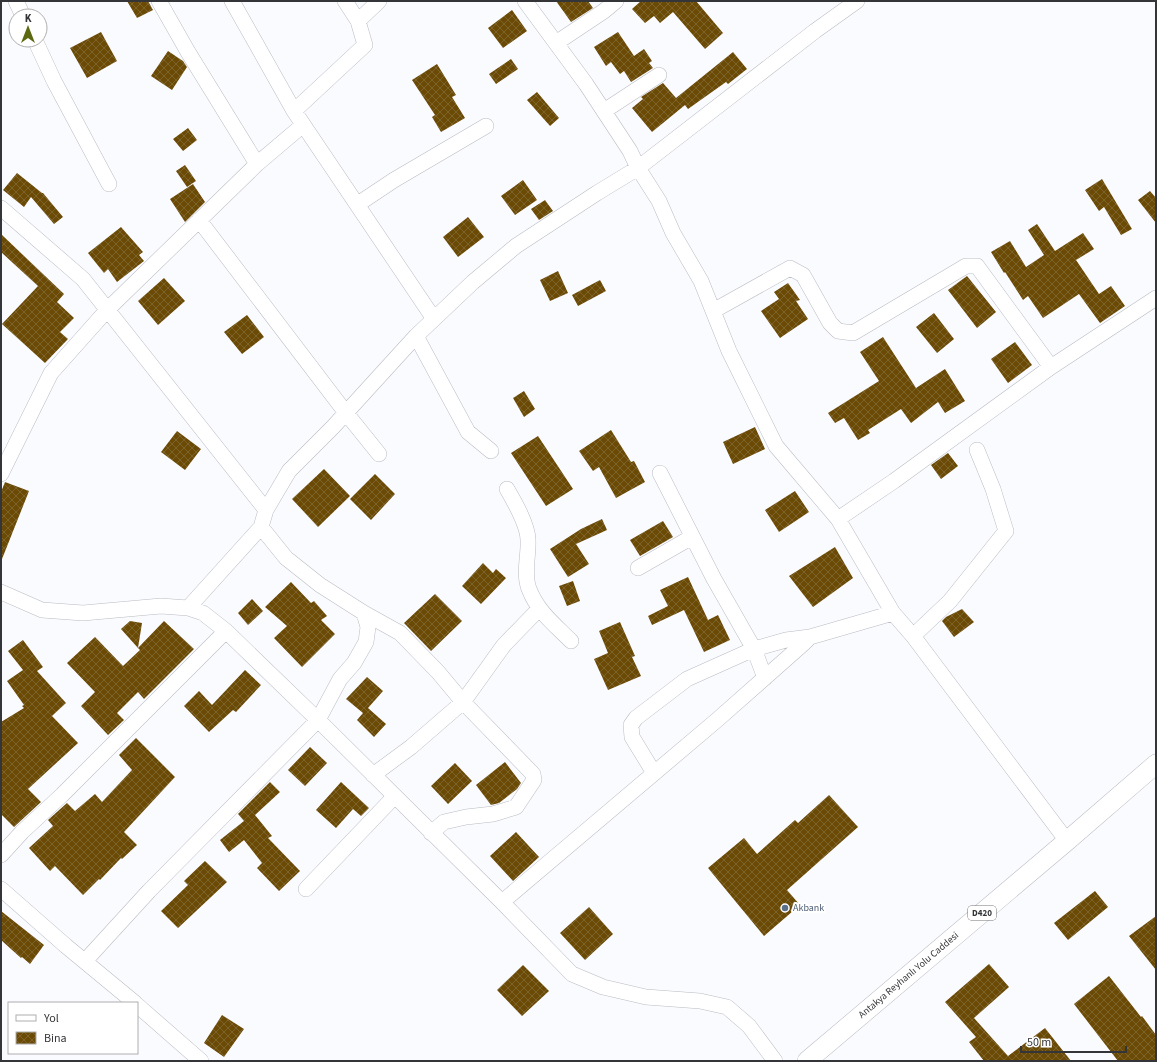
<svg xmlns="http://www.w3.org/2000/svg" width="1157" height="1062" viewBox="0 0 1157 1062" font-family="'Source Sans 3',sans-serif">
<defs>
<pattern id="building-cross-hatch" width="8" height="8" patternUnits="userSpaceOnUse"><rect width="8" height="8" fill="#6b4a05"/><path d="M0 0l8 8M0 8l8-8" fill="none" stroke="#7c622b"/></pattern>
</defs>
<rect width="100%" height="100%" fill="#fafbff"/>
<path fill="url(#building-cross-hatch)" d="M 127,1 L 148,1 L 153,10 L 137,18 Z
M 556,1 L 588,1 L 593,8 L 571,22 Z
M 641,1 L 696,1 L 723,33 L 705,49 L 673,12 L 660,23 L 654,16 L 645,23 L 632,9 Z
M 512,10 L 527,31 L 503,48 L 488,28 Z
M 101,32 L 117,61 L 87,78 L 70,48 Z
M 618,32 L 634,56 L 644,49 L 652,61 L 649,63 L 653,68 L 631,82 L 624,71 L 620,74 L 611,62 L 606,66 L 594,47 Z
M 168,51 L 183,61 L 187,67 L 172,90 L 151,76 Z
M 733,52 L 747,69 L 728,84 L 726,82 L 688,109 L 685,105 L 652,132 L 632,108 L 643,99 L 641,97 L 663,83 L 676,98 Z
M 511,59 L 518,69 L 496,84 L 489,74 Z
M 437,64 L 456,95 L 452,97 L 465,118 L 441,132 L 432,117 L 435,115 L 412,80 Z
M 537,92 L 559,118 L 550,126 L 527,100 Z
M 188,128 L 197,140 L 183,151 L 173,139 Z
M 185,165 L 196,181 L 187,187 L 176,171 Z
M 17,173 L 42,193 L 43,193 L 63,217 L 54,224 L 31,197 L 24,207 L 3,190 Z
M 1102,179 L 1132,229 L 1121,235 L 1104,207 L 1099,211 L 1085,190 Z
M 523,180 L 537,200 L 515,215 L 501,196 Z
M 193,184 L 205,202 L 185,222 L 170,199 Z
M 1150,191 L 1156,198 L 1156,223 L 1138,200 Z
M 545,200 L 553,211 L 539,220 L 531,209 Z
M 468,217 L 484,237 L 458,257 L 443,237 Z
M 1037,224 L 1055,251 L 1083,233 L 1094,249 L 1076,260 L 1099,294 L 1111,286 L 1125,306 L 1100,323 L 1079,294 L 1043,318 L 1028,296 L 1023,300 L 1005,272 L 1004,273 L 991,252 L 1010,241 L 1026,267 L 1044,255 L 1028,230 Z
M 121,227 L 143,252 L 139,255 L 144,261 L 117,282 L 108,269 L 104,273 L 88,253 Z
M 1,234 L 64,294 L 57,302 L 74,318 L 60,332 L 68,339 L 45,363 L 2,324 L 38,286 L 1,252 Z
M 558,271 L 568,293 L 550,301 L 540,280 Z
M 967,276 L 996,312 L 977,328 L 948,290 Z
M 164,278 L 185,301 L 158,325 L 138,301 Z
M 600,280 L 606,291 L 578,306 L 572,295 Z
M 788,283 L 800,300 L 796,301 L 808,319 L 780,338 L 761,311 L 779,299 L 774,292 Z
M 934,313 L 954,339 L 937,353 L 916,327 Z
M 247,315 L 264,337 L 242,354 L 224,332 Z
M 883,337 L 916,388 L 945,369 L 965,401 L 945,413 L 938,402 L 911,423 L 901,409 L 868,430 L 870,433 L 858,440 L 844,418 L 835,423 L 828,413 L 879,381 L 860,352 Z
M 1015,342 L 1032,365 L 1008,383 L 991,359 Z
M 524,391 L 535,409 L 524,417 L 513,398 Z
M 755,427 L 765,449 L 733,464 L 723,442 Z
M 611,430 L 631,462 L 634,461 L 645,482 L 616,498 L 599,467 L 593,471 L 579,451 Z
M 177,431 L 201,449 L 185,470 L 161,452 Z
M 538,436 L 573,489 L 546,506 L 511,453 Z
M 948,453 L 958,466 L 941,479 L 931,465 Z
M 324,469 L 350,496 L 318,527 L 292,499 Z
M 375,474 L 395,494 L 371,520 L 350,499 Z
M 5,482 L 29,491 L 2,559 L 1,492 Z
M 795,491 L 809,512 L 779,532 L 765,510 Z
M 602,519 L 607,530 L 576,544 L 589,564 L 568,577 L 550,549 L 581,529 Z
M 663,521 L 673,537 L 640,556 L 630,540 Z
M 835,547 L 853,578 L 813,607 L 789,576 Z
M 483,563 L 493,573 L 496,569 L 506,578 L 481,604 L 462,586 Z
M 688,577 L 708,620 L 718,615 L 730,640 L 704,652 L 684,610 L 652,625 L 648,616 L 668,606 L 660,590 Z
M 573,581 L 580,601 L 567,606 L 559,586 Z
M 291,582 L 311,603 L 314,601 L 327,616 L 321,620 L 335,634 L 302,667 L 274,638 L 287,626 L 265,607 Z
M 435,594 L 462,621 L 431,651 L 404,623 Z
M 252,599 L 263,611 L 248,625 L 238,613 Z
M 962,609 L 974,622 L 954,637 L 942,621 L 946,617 Z
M 130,621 L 142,623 L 138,648 L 121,629 Z
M 164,621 L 194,649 L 144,699 L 138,692 L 117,713 L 124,720 L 108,735 L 81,706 L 95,692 L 67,663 L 95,637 L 123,666 L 140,650 L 138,648 Z
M 620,622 L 635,656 L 632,657 L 641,676 L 608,690 L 594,659 L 608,653 L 599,631 Z
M 23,640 L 43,667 L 37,671 L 66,703 L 52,716 L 78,743 L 28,789 L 41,802 L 14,827 L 1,814 L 1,722 L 24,708 L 22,706 L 24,705 L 7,681 L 23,670 L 8,651 Z
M 245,670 L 261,685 L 236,712 L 233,710 L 209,732 L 184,706 L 199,691 L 212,705 Z
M 367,677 L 383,691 L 368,708 L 386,724 L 374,737 L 357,720 L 363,713 L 346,699 Z
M 136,738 L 175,777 L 124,832 L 137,845 L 122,859 L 121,858 L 100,880 L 99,879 L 83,895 L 55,866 L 50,871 L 29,848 L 53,826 L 48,820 L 67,803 L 75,811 L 95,794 L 102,802 L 132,770 L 119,755 Z
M 310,747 L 327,763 L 305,786 L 288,770 Z
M 505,762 L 521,783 L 517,789 L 499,803 L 491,805 L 476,785 Z
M 455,763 L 472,781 L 448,804 L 431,786 Z
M 270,782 L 280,792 L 255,815 L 272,836 L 268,838 L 300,871 L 279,891 L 257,868 L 262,863 L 244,840 L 229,852 L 220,840 L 244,821 L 238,814 Z
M 341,782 L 369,808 L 361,816 L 353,809 L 336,828 L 316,810 Z
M 829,795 L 858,827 L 787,890 L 800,905 L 764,936 L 708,868 L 744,838 L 757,854 L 795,820 L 798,823 Z
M 516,832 L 539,857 L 513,881 L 490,856 Z
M 205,861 L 227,882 L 178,928 L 161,911 L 188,885 L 184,881 Z
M 1095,891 L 1108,907 L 1068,940 L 1054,923 Z
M 589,907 L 613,934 L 585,960 L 560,933 Z
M 1,911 L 44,945 L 30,964 L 22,957 L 21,958 L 1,940 Z
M 1156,916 L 1156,970 L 1129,936 Z
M 989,964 L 1009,987 L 974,1018 L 1008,1056 L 1045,1028 L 1071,1061 L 984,1061 L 969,1042 L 976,1037 L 945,1002 Z
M 523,965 L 549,991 L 522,1016 L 497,990 Z
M 1109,976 L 1141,1017 L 1142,1016 L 1156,1035 L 1156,1061 L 1118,1061 L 1074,1004 Z
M 222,1015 L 244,1029 L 224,1057 L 204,1043 Z"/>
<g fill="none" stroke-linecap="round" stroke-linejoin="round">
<defs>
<path id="minor" d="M 16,1 L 23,16
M 232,1 L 294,111
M 345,1 L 358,21 L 379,1
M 358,21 L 365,45 L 294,111 L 434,319
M 35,40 L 54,81 L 109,184
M 556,43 L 604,11 L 616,1
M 604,111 L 659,75
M 257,164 L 303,125
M 358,204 L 394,180 L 486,126
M 1,208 L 83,279 L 266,510
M 199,220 L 346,413 L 379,454
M 713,311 L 790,268 L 803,275 L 830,323 L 838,331 L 853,333 L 966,266 L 977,266 L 1051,367
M 416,336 L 468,432 L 491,451
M 660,473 L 714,579 L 754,649 L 765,678
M 1,474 L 51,373 L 108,309 L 257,164 L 188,52 L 159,1
M 507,489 C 514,501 528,525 528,540 C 529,555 523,574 529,589 C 538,612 554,624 571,641
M 838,519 L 894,481 L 1051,367 L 1156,298
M 261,527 L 286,558 L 320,585 L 364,613 L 400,633 L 438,672 L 463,702 L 533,774 L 534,780 L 516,807 L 493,814 L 466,817 L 444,822 L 431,833
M 638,568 L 692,537
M 1,592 L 42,610 L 83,613 L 161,606 L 188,608 L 203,613 L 226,631 L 318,720 L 502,902 L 572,974 L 603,987 L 646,997 L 700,1001 L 727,1007 L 749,1026 L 775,1061
M 188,608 L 261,527 L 266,510 L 289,471 L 333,427 L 416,336 L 473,282 L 516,246 L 597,193 L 638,168 L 815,31 L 857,1
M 893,613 L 913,636 L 1067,841
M 913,636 L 950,601 L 1006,531 L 993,489 L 977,450
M 654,773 L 632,737 L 631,725 L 636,718 L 687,679 L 754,649 L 786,640 L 810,637
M 373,775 L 411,747 L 463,702 L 504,645 L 539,609
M 1,855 L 22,832 L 62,795 L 226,631
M 1,889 L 66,946 L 135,1003
M 306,889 L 394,797
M 502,902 L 717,720 L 803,644 L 810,637 L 893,613 L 838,519 L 776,446 L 729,351 L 701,281 L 673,233 L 659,201 L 638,168 L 630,151 L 586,84 L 525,1
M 85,961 L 149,891 L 318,720 L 340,679 L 354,663 L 366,642 L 368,627 L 364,613
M 137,1005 L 201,1061"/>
<g id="major">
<path id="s1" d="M 807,1061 L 1067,841 L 1156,764"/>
</g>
</defs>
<use href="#minor" stroke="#babcc2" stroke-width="16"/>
<use href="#major" stroke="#babcc2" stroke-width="20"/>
<use href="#minor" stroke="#fff" stroke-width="15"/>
<use href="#major" stroke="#fff" stroke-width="19"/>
</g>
<circle fill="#5c6f8a" stroke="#fff" stroke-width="1.5" cx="785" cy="908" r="4"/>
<g text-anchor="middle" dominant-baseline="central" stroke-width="4" stroke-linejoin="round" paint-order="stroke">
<rect fill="#fff" stroke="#717274" stroke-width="1" x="968" y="906" width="28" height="14" rx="3"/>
<g font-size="9" font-weight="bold" fill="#343538">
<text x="982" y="913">D420</text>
</g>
<g font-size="10" fill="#4e5e75" stroke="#fff" text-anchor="start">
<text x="793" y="908">Akbank</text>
</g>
<g font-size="10" fill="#343538" stroke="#fff">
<text stroke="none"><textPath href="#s1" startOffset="133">Antakya Reyhanlı Yolu Caddesi</textPath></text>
</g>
</g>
<rect width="1157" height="1062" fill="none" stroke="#343538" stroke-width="4"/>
<rect x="8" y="1002" width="130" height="52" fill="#ffffff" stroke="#aeaeaf"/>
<rect x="16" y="1015" width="20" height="6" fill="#ffffff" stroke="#aeaeaf"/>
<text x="44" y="1022" font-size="12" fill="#343538">Yol</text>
<rect x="16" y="1032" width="20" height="12" fill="url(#building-cross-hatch)" stroke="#aeaeaf"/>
<text x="44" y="1042" font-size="12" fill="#343538">Bina</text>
<g transform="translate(28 28)"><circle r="19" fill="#ffffff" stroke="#aeaeaf"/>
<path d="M0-3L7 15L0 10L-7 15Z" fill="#5c6910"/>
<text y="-6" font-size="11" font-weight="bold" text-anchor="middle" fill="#343538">K</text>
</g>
<path d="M1021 1046v6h105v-6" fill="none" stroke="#343538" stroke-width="2"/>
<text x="1027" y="1046" font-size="12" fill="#343538" stroke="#ffffff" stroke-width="3" paint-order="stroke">50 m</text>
</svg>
